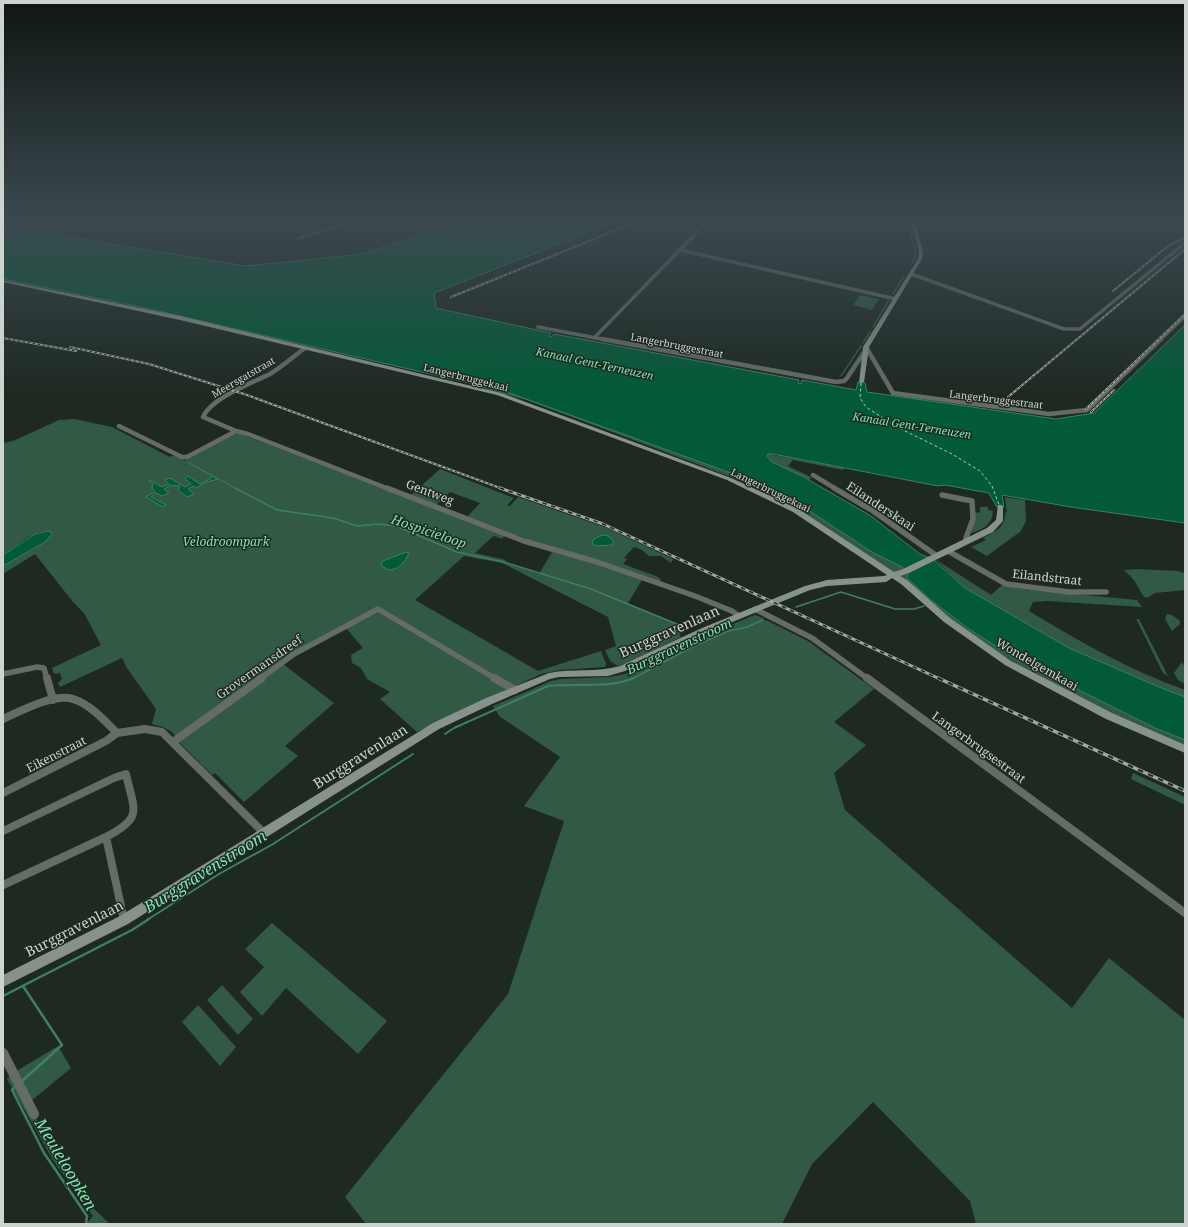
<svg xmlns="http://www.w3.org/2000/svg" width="1188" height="1227" viewBox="0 0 1188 1227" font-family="'Noto Serif',serif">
<rect width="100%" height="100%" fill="#1e2922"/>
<path fill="#315943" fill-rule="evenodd" d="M 860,295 L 879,299 L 872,310 L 853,305 Z
M 479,384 L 504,391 L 573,415 L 739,476 L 808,510 L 872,552 L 902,567 L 931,600 L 966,627 L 1011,656 L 1155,728 L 1185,740 L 1185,746 C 1117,716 1049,686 986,645 L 827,528 L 781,500 L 731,477 L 623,436 L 526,400 L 478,387 Z
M 74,419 L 112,427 L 170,457 L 174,455 L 184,458 L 183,461 L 233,434 L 241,434 L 505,535 L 502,539 L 495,536 L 492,537 L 475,553 L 506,560 L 504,562 L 539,574 L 552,552 L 597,564 L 642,580 L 628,603 L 689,629 L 679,634 L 681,637 L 632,661 L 618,666 L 610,661 L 605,650 L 616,646 L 608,617 L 502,563 L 464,556 L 415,600 L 538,671 L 601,651 L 606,664 L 605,667 L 560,670 L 541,674 L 417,732 L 380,699 L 390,692 L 367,679 L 361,668 L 352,663 L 351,655 L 363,648 L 346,628 L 295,655 L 283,664 L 334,703 L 285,746 L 298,756 L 244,802 L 215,773 L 212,775 L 179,742 L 172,732 L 163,727 L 152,724 L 156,709 L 127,668 L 122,658 L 60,687 L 58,683 L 62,679 L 60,673 L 54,674 L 52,668 L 101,645 L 84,613 L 73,602 L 35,554 L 3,574 L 3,566 L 45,542 L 52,532 C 35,527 16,547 3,555 L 3,443 L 13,441 L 59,420 Z
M 768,454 L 844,468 L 843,470 L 793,460 L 788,466 L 811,477 L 810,480 L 772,462 L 767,458 Z
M 440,469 L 514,498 L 507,505 L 510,506 L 518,497 L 607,528 L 673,559 L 671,563 L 661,556 L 649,556 L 642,550 L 634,547 L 624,558 L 627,559 L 623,564 L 656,576 L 661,579 L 660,582 L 563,552 L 467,517 L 480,503 L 450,492 L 436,505 L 411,495 ZM 603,535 L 613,545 L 597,546 L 592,541 Z
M 1005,497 L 1025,500 L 1026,521 L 1021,531 L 987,556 L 971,547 L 986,540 L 983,538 C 995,532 1006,527 1005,512 L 1007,513 Z
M 980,507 L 988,507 L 988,510 L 993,511 C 992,525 984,528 973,533 L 970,532 L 975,512 L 980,513 Z
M 935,559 L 991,595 L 1002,585 L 1022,589 L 1137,600 L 1142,607 L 1047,601 L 1033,602 L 1029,611 C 1079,641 1129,670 1185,690 L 1185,697 L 1159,687 L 1069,648 L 965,588 Z
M 1136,569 L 1178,571 L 1184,573 L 1185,590 L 1155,593 L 1147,598 L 1143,596 L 1134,580 L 1124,570 Z
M 1167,614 L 1172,615 L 1180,621 L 1180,624 L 1172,631 L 1165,619 Z
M 755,615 L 763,618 L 763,620 L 768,621 L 808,641 L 874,689 L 834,722 L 866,745 L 834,773 L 845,810 L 1072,1008 L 1109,958 L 1185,1020 L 1185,1224 L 976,1224 L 970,1201 L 873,1102 L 812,1164 L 782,1224 L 366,1224 L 345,1197 L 508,994 L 564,821 L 524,806 L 560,757 L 499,716 L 493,706 L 551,681 L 560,679 L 609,677 L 625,674 L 708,634 Z
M 1136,619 L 1139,619 L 1168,676 L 1163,673 Z
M 1182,662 L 1185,668 L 1185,684 L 1178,680 L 1174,673 Z
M 1133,773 L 1185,797 L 1185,805 L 1131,779 Z
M 272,923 L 387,1021 L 358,1054 L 286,988 L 262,1016 L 240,992 L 264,967 L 245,949 Z
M 222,985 L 253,1019 L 238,1035 L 207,1000 Z
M 198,1005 L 236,1047 L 220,1066 L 182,1022 Z
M 58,1046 L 71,1068 L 30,1102 L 15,1072 Z
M 10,1076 L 63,1163 L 93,1208 L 110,1224 L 86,1224 L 93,1216 L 53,1160 L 7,1079 Z"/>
<path fill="#025a37" stroke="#3f7f65" d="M 473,222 L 615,222 L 434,293 L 436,308 L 551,333 L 549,336 L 551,337 L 554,334 L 799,380 L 798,383 L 801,384 L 802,380 L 856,390 L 858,382 L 865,383 L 867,392 L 1056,419 L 1094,413 L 1185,325 L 1185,523 L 1071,507 L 1002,495 L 1004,507 L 997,507 L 989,493 L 945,485 L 938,486 L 773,454 L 768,454 L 767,456 L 772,462 L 802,476 L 871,516 L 920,554 L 934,560 L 965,588 L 1069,648 L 1159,687 L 1185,697 L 1185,740 L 1155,728 L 1011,656 L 966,627 L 931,600 L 907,578 L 908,572 L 902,567 L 872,552 L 808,510 L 739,476 L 504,391 L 141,307 L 3,279 L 3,226 L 246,266 L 363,254 L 448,225 L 454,228 Z
M 188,476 L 200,484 L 210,479 L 212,476 L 218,479 L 207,482 L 196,488 L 193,486 L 188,489 L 194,494 L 187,497 L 178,490 L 180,486 L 171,485 L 164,489 L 169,493 L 162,496 L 156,493 L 151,497 L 166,505 L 163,507 L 146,497 L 155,492 L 152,488 L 153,484 L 149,481 L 150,480 L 162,487 L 169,484 L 165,480 L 170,478 L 185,487 L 191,484 L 185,479 Z
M 48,531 L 52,532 L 52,534 L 45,542 L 3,566 L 3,555 L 35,534 Z
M 606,535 L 613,540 L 613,545 L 597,546 L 593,544 L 592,541 L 599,536 Z
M 406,552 L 409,553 C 405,562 399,570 388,570 L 382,566 L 381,563 L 383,561 Z"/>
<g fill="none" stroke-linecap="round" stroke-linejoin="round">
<path stroke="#3f7f65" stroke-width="1" d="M 908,222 L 916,255 L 912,263
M 893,294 L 904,276
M 873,327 L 889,300
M 863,343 L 870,332
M 841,376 L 861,346
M 189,463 L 237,489"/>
<path stroke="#3f7f65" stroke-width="1.5" d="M 235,488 L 277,510 L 333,518 L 357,526 L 378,524 L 396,526 L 457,552 L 504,562 L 591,589 L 689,629
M 796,607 L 841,592 L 895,609 L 914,609 L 924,606
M 632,679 L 694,646 L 728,631 L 747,627 L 763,620"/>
<path stroke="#3f7f65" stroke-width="2" d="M 445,734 L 454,728 L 548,686 C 576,683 608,689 634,678
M 147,920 L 219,874 L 273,844 L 413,754"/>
<path stroke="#3f7f65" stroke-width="2.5" d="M 3,996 L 132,930 L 149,919
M 21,1082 L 62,1045 L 23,986
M 15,1087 L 12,1090 L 44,1153 L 87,1216 L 86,1224"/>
<path stroke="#7fe5ae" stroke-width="1" stroke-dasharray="3 2.5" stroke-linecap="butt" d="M 861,383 L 860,398 L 866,407 L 895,426 L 952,454 L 980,471 L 992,486 L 999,505"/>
<path stroke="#656b67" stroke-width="3.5" d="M 680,250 L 896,299
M 911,274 L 1064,329 L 1080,329 L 1185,243
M 538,327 L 607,340
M 594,338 L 707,222
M 1160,340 L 1185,316"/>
<path stroke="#656b67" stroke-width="4.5" d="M 602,339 L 836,382 L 844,381 L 847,378 L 863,354
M 866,347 L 893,393 L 1049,414 L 1087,410 L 1161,339
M 119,426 L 182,457 L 187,457 L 236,431 L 248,434 L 389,489
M 236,431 L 203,417 C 211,398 252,383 270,374 C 282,367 294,356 305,348
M 813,475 L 836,489"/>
<path stroke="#656b67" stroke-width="5.5" d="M 387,488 L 524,541 L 597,562 L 695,596 L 732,611 L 739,616
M 834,488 L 873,511 L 937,556
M 942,495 L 972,501 L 973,519 L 966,538 L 969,540
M 948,551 L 1006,584 L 1069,592 L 1106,592
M 755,609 L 812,638 L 868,679
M 3,674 L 37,667 L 44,668 L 47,679
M 260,679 L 294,654 L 378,609 L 496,679"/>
<path stroke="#656b67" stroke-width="8" d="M 47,678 L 53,700
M 494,678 L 515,690
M 867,678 L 1185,913
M 3,719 C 21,711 54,693 73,699 C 90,704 105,721 117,733 L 145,729 L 162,732 L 264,833
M 173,742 L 262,678
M 3,793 L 106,741 L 117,733
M 3,831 L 114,778 L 126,774 C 134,811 144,817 106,837 L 124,920
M 3,885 L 106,837"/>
<path stroke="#656b67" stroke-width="10" d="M 3,1053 L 34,1114"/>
<path fill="#88928c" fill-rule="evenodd" d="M 911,222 L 915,222 L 923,252 L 922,259 L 869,347 L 864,382 L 859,383 L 863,347 L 918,259 L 919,252 Z
M 3,280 L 180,316 L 501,393 L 731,478 L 797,508 L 894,572 L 903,569 L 987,528 L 996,520 L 998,505 L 1002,505 L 1003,507 L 1003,521 L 993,532 L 909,573 L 900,576 L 907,580 L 950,618 L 1011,661 L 1112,713 L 1185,745 L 1185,753 L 1106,719 L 1005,665 L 944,622 L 901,584 L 892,578 L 886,582 L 827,586 L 810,590 L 708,632 L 625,671 L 608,676 L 559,677 L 550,679 L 492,704 L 439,729 L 128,924 L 3,987 L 3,975 L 120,916 L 433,723 L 486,698 L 549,673 C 572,668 597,673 620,666 L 702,628 L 805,586 L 827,580 L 884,576 L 887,575 L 793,512 L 727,480 L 497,395 L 180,320 L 3,282 Z"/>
<defs>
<path id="rail-far2" d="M 300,238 L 350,222
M 1113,291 L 1168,246 L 1185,237
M 451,297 L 636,222
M 3,338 L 76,351
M 70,347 L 149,364 L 247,395 L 503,489
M 1008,397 L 1185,249
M 1086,409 L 1185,314
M 1091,412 L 1114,390"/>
<path id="rail-far1" d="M 500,488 L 603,524 L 940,679"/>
<path id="rail" d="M 938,678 L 1185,791"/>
</defs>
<use href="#rail-far2" stroke="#a0a8a3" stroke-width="2"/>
<use href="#rail-far1" stroke="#a0a8a3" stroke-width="3"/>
<use href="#rail" stroke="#a0a8a3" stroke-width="3.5"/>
<use href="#rail-far2" stroke="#1e2922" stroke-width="1" stroke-dasharray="2.5" stroke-linecap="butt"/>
<use href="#rail-far1" stroke="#1e2922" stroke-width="1.5" stroke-dasharray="4.5" stroke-linecap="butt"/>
<use href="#rail" stroke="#1e2922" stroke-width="2" stroke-dasharray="5.5" stroke-linecap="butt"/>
</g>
<linearGradient id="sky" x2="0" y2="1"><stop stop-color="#101713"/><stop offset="0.56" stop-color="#3b494f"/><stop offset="1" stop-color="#3b494f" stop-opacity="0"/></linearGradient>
<rect width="1188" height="394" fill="url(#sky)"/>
<g text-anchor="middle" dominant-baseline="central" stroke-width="3" stroke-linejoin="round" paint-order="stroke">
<g font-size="10" fill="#cdd4d0" stroke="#1e2922">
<text transform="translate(677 345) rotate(11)">Langerbruggestraat</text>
<text transform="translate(243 377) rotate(-30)">Meersgatstraat</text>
<text transform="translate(466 377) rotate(14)">Langerbruggekaai</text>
<text transform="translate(996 399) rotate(7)">Langerbruggestraat</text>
<text transform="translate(771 490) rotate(26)">Langerbruggekaai</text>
</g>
<g font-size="11" font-style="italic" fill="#7fe5ae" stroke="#1e2922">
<text transform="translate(595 363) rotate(12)">Kanaal Gent-Terneuzen</text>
<text transform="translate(912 425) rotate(9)">Kanaal Gent-Terneuzen</text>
</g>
<g font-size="12" fill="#cdd4d0" stroke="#1e2922">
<text transform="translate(430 492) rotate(21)">Gentweg</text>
<text transform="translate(881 506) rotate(33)">Eilanderskaai</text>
<text transform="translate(1047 577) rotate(6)">Eilandstraat</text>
<text transform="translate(1037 664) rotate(30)">Wondelgemkaai</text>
<text transform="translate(259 667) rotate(-35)">Grovermansdreef</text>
<text transform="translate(979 747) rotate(36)">Langerbrugsestraat</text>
<text transform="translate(56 754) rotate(-27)">Eikenstraat</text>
</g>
<g font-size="12" font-style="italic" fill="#7de4ac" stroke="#1e2922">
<text x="226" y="541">Velodroompark</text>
</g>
<g font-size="13" font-style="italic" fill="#7fe5ae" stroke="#1e2922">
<text transform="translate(429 531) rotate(19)">Hospicieloop</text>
<text transform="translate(679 646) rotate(-25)">Burggravenstroom</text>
</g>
<g font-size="14" fill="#cdd4d0" stroke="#1e2922">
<text transform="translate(669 631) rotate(-24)">Burggravenlaan</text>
<text transform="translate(360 756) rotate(-32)">Burggravenlaan</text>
<text transform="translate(74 928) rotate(-27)">Burggravenlaan</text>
</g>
<g font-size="16" font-style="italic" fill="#7fe5ae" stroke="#1e2922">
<text transform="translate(205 871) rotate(-32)">Burggravenstroom</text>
<text transform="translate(66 1164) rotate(59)">Meuleloopken</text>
</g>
</g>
<rect width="1188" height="1227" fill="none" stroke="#cdd4d0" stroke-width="8"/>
</svg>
